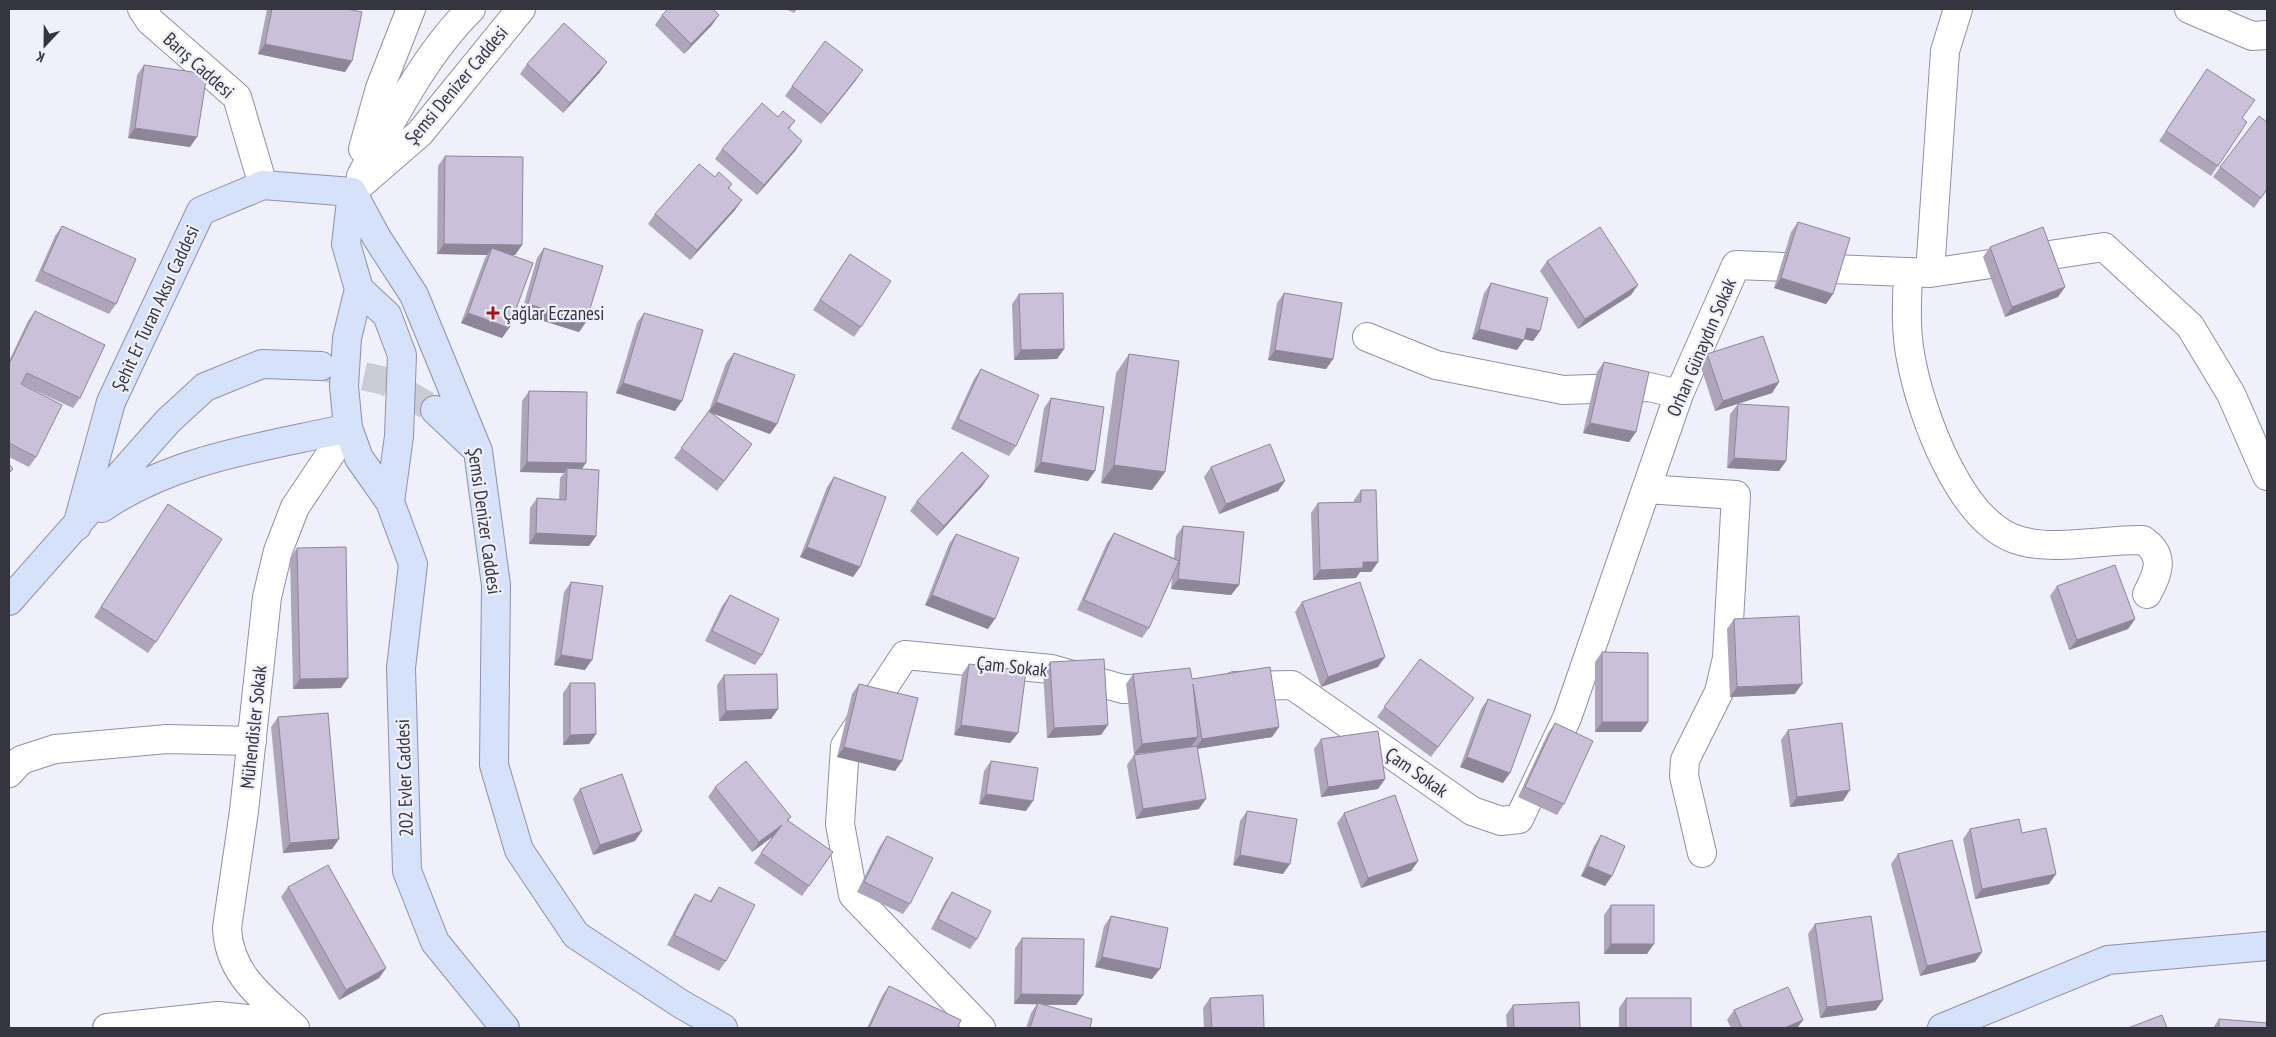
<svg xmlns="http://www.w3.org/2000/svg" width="2276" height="1037" viewBox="0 0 2276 1037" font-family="'PT Sans Narrow',sans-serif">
<rect width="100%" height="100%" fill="#f0f0fb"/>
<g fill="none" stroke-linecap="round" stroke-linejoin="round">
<path stroke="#cacbd5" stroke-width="28" stroke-dasharray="28 14" stroke-linecap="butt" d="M 323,367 L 385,381 L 435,410"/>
<defs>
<path id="street" d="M 142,9 L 150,21 L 237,97 L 263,185
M 2189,9 L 2252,36 L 2267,35
M 363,149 L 380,88 L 411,9
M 361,176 C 392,120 425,54 471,9
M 352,192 L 420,133 L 521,9
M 1908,272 C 1907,301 1905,330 1911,359 C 1921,414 1961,526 2021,541 C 2056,551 2106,539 2143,540 C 2166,556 2158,573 2147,594
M 1930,273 L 1945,51 L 1958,9
M 1367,337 L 1436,365 L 1563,390 L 1649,387 L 1679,394
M 1646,489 L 1736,495 L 1727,658 L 1719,692 L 1685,760 L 1684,776 L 1702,853
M 1235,686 L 1292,685 L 1472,811 L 1501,821 L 1519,819 L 1567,718 L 1679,394 L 1736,265 L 1930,273 L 2104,247 L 2190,326 L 2231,394 L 2267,476
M 9,773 L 21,760 L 55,749 L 167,739 L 252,741
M 107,1028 L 218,1016 L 289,1023
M 295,1028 C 263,998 229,975 227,928 L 244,811 L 267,597 L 278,551 L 295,507 L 348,428
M 981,1028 L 853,895 L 840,824 L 845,746 L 905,655 L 1051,669 L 1123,689 L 1164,688"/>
<path id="secondary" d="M 352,192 L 377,238 L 414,295 L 478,451 L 496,585 L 494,765 L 519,850 L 576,935 L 681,1004 L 723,1028
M 352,192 L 346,244 L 359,289 L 387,315 L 402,355 L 399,436 L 390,502
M 359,289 L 347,338 L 344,386 L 348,428 L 359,458 L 390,502 L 413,564 L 401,668 L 407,871 L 435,942 L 505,1028
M 435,410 L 472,445
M 102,508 C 174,458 265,447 348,428
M 77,526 L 111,402 L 201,211 L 263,185 L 352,192
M 9,601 L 168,421 L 205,387 L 262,364 L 321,366
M 1942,1028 L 2108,960 L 2267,946"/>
</defs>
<use href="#street" stroke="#8f90a9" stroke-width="30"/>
<use href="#secondary" stroke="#8f90a9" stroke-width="30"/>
<use href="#street" stroke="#fff" stroke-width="28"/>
<use href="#secondary" stroke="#d5e2fa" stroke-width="28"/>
</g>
<path fill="#aea5bb" d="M 267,9 L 347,9 L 352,61 L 345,72 L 258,54 Z
M 786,9 L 797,9 L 794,13 Z
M 662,15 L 712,25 L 684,54 L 655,25 Z
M 527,64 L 600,72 L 563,113 L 520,74 Z
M 144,65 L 190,147 L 128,138 L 137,75 Z
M 2207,69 L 2242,118 L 2247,122 L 2211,176 L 2159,141 Z
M 856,80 L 821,124 L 785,96 L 792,86 Z
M 778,117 L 795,121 L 789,129 L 802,141 L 795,151 L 757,195 L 715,159 L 722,149 Z
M 2267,122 L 2267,190 L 2254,208 L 2213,177 L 2220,167 Z
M 445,156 L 522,245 L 515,255 L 512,255 L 509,328 L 502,338 L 461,323 L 485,258 L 487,255 L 437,254 L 438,166 Z
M 715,177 L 732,184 L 729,189 L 735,210 L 690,260 L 648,224 L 655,214 Z
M 1798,222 L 1833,294 L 1826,304 L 1774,288 L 1791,232 Z
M 62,226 L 116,304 L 109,314 L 35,281 L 55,236 Z
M 1990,247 L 2058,297 L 2005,317 L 1983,257 Z
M 544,248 L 586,322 L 579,332 L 521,314 L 537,258 Z
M 1547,261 L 1631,295 L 1578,329 L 1540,271 Z
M 843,264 L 861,327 L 854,337 L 813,310 Z
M 1491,283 L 1540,331 L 1533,341 L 1524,339 L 1517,350 L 1472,339 L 1484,293 Z
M 1284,293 L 1333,359 L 1326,369 L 1268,360 L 1277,303 Z
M 1019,294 L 1064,349 L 1057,359 L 1014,360 L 1012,304 Z
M 35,311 L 80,398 L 73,408 L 21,384 L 36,457 L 29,467 L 9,457 L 9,361 L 28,321 Z
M 644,313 L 675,411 L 616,393 L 637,323 Z
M 734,353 L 777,424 L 770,434 L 710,412 L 752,444 L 717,491 L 674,458 L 709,411 L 726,363 Z
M 1129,354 L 1165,472 L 1152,490 L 1101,483 L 1116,373 Z
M 1707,354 L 1779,382 L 1772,393 L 1715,411 L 1700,364 Z
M 1604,362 L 1636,432 L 1629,442 L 1583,433 L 1597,372 Z
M 981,369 L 1016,446 L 1009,456 L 951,429 L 974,379 Z
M 529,391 L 582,469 L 596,536 L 589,546 L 529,544 L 530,508 L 537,498 L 559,499 L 560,478 L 564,473 L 520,472 L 522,401 Z
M 1051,398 L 1095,471 L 1088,481 L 1034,472 L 1044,408 Z
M 1738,404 L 1786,461 L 1779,471 L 1727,468 L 1730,414 Z
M 1211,467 L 1285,481 L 1278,491 L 1219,514 L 1204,477 Z
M 989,476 L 982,486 L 937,536 L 910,511 L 917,501 Z
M 834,477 L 860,567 L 853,577 L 800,557 L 827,487 Z
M 1361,490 L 1378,562 L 1371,572 L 1360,572 L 1356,578 L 1313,580 L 1311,513 L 1318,503 L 1354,502 L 1354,500 Z
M 168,504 L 156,642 L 148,653 L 94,617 Z
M 1183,526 L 1239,585 L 1231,595 L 1171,589 L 1172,576 L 1149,628 L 1142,638 L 1077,610 L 1107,543 L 1114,533 L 1174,558 L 1176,536 Z
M 956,534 L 988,629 L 925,605 L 949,544 Z
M 297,548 L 341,688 L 293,689 L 290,558 Z
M 571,582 L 585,670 L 554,665 L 564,592 Z
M 2057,586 L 2135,619 L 2128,629 L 2069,650 L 2050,596 Z
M 730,595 L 762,655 L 755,665 L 705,641 L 722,606 Z
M 1302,602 L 1378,667 L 1321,687 L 1295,612 Z
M 1734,619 L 1795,694 L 1730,697 L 1727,629 Z
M 1602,652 L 1648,722 L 1641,732 L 1595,732 L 1595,662 Z
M 1420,659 L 1474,698 L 1431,757 L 1377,717 Z
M 1050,662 L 1101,735 L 1047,738 L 1043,672 Z
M 969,664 L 1018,733 L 1010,743 L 954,735 L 962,674 Z
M 1133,674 L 1192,679 L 1279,727 L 1272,737 L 1197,749 L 1199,809 L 1136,819 L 1127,765 L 1134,755 L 1171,750 L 1134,754 L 1126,684 Z
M 724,675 L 778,709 L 771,719 L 719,721 L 717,685 Z
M 570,683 L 596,734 L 589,744 L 563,745 L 563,693 Z
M 859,684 L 902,761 L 895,771 L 837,757 L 852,694 Z
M 1488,699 L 1503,783 L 1460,767 L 1481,709 Z
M 278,717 L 339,839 L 332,849 L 283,853 L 271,727 Z
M 1555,723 L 1564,804 L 1557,815 L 1518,797 L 1548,733 Z
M 1788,730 L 1843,801 L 1790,807 L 1781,740 Z
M 1321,739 L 1385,779 L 1378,789 L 1321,797 L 1314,749 Z
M 991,761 L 1026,811 L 979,804 L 984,771 Z
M 715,787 L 791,817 L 788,821 L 833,852 L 802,896 L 754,863 L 774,835 L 752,852 L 708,797 Z
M 580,789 L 635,841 L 593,855 L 573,799 Z
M 1247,811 L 1283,874 L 1233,865 L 1240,821 Z
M 1344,813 L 1418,861 L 1411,871 L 1361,888 L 1337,823 Z
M 1970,829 L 2022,833 L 2049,884 L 1975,899 L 1963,839 Z
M 1601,835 L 1605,886 L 1581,876 L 1594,846 Z
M 887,836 L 910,904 L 903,914 L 857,892 L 880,846 Z
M 1898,854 L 1982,952 L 1975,962 L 1920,976 L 1891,864 Z
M 288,887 L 386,968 L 379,978 L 339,1000 L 281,897 Z
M 719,887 L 726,961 L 719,971 L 667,945 L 688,904 L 695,894 L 710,901 Z
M 952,892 L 977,939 L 970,949 L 931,929 L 945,902 Z
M 1611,905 L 1647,954 L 1604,954 L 1604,915 Z
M 1111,916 L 1152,979 L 1095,967 L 1104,926 Z
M 1815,924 L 1876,1010 L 1820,1018 L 1808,934 Z
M 1022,938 L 1083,995 L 1076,1005 L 1043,1005 L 1090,1028 L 1026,1028 L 1031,1013 L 1037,1004 L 1014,1004 L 1015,948 Z
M 889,986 L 957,1028 L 867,1028 L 882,996 Z
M 1210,998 L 1264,1028 L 1204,1028 L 1203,1008 Z
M 1626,998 L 1691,1028 L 1619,1028 L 1619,1008 Z
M 1513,1005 L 1580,1028 L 1507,1028 L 1506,1015 Z
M 1734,1010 L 1803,1020 L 1797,1028 L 1731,1028 L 1727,1020 Z
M 2219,1019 L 2219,1028 L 2213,1028 Z"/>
<path fill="#8d8698" d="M 719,15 L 712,25 L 684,54 L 691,44 Z
M 265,44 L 352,61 L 345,72 L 258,54 Z
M 607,62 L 600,72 L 563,113 L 570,103 Z
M 863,70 L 856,80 L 821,124 L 828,114 Z
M 135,128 L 197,137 L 190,147 L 128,138 Z
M 802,141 L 795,151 L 757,195 L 764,185 Z
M 742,200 L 735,210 L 690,260 L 697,250 Z
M 444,244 L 522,245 L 515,255 L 490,255 L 492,248 L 487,255 L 437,254 Z
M 1781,278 L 1833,294 L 1826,304 L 1774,288 Z
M 1638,285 L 1631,295 L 1578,329 L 1585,319 Z
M 2065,287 L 2058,297 L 2005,317 L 2012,307 Z
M 528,304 L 586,322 L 579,332 L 521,314 Z
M 468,313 L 509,328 L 502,338 L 461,323 Z
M 1527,328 L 1540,331 L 1533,341 L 1520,338 Z
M 1479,329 L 1524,340 L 1517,350 L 1472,339 Z
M 1064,349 L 1057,359 L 1014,360 L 1021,350 Z
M 1275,350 L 1333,359 L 1326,369 L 1268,360 Z
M 1779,382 L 1772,393 L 1715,411 L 1723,401 Z
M 623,383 L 682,401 L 675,411 L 616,393 Z
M 716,402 L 777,424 L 770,434 L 708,412 Z
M 1590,423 L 1636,432 L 1629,442 L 1583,433 Z
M 752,444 L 745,454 L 717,491 L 724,481 Z
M 1734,458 L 1786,461 L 1779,471 L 1727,468 Z
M 527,462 L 586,463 L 579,473 L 567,468 L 564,473 L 520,472 Z
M 1041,462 L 1095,471 L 1088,481 L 1034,472 Z
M 1114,465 L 1165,472 L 1152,490 L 1101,483 Z
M 989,476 L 982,486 L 937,536 L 944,526 Z
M 1285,481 L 1278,491 L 1219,514 L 1226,504 Z
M 536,533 L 596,536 L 589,546 L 529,544 Z
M 807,547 L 860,567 L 853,577 L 800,557 Z
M 1363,562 L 1378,562 L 1371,572 L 1360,572 L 1356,578 L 1313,580 L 1320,570 Z
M 1178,579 L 1239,585 L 1231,595 L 1171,589 Z
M 932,595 L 995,619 L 988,629 L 925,605 Z
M 2135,619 L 2128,629 L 2069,650 L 2077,640 Z
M 561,655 L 592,660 L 585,670 L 554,665 Z
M 1385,657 L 1378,667 L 1321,687 L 1328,677 Z
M 348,678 L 341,688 L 293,689 L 300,679 Z
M 1802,684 L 1795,694 L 1730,697 L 1737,687 Z
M 778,709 L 771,719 L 719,721 L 726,711 Z
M 1602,722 L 1648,722 L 1641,732 L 1595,732 Z
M 961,725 L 1018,733 L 1010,743 L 954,735 Z
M 1108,725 L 1101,735 L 1047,738 L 1054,728 Z
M 1279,727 L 1272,737 L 1195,749 L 1202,739 Z
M 596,734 L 589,744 L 563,745 L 570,735 Z
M 1198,737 L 1191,747 L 1134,754 L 1142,744 Z
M 844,747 L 902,761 L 895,771 L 837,757 Z
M 1467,757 L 1510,773 L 1503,783 L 1460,767 Z
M 1385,779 L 1378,789 L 1321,797 L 1328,787 Z
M 1850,790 L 1843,801 L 1790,807 L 1797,797 Z
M 986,794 L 1033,801 L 1026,811 L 979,804 Z
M 1206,799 L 1199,809 L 1136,819 L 1143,809 Z
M 782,825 L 775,835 L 752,852 L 759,842 Z
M 642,831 L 635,841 L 593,855 L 600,845 Z
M 339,839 L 332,849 L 283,853 L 290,843 Z
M 1240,855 L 1290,864 L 1283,874 L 1233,865 Z
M 1418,861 L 1411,871 L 1361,888 L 1368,878 Z
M 1588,866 L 1612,876 L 1605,886 L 1581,876 Z
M 2056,874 L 2049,884 L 1975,899 L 1982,889 Z
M 1611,944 L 1654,944 L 1647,954 L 1604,954 Z
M 1982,952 L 1975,962 L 1920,976 L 1927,966 Z
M 1102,957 L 1160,969 L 1152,979 L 1095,967 Z
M 386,968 L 379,978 L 339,1000 L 346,990 Z
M 1021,994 L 1083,995 L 1076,1005 L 1014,1004 Z
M 1883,1000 L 1876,1010 L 1820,1018 L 1827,1007 Z
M 1803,1020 L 1797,1028 L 1784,1028 Z"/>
<path fill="#cac0d9" stroke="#8d8698" d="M 272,9 L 347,9 L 362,12 L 352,61 L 265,44 Z
M 668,9 L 713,9 L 719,15 L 691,44 L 662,15 Z
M 564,23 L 607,62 L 570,103 L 527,64 Z
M 825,41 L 863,70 L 828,114 L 792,86 Z
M 144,65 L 207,74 L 197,137 L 135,128 Z
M 2207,69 L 2255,100 L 2242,118 L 2247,122 L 2218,166 L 2166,131 Z
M 762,103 L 778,117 L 783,111 L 795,121 L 788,128 L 802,141 L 764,185 L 722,149 Z
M 2259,116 L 2267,122 L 2267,189 L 2261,198 L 2220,167 Z
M 445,156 L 523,157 L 522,245 L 444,244 Z
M 699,164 L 715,177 L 719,172 L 732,184 L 728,188 L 742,200 L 697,250 L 655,214 Z
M 1798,222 L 1850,238 L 1833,294 L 1781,278 Z
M 62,226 L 136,259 L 116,304 L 42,271 Z
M 1600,227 L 1638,285 L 1585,319 L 1547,261 Z
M 2043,227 L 2065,287 L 2012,307 L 1990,247 Z
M 492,248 L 533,263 L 509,328 L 468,313 Z
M 544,248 L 603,266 L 586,322 L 528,304 Z
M 850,254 L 891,281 L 861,327 L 820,300 Z
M 1491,283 L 1548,298 L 1540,331 L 1527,328 L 1524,340 L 1479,329 Z
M 1063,293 L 1064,349 L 1021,350 L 1019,294 Z
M 1284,293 L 1342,303 L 1333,359 L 1275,350 Z
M 35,311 L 105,345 L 80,398 L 27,373 L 21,384 L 62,405 L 36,457 L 9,443 L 9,364 Z
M 644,313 L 703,330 L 682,401 L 623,383 Z
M 1763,336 L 1779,382 L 1723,401 L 1707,354 Z
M 734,353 L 795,375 L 777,424 L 716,402 Z
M 1129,354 L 1179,361 L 1165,472 L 1114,465 Z
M 1604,362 L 1649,372 L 1636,432 L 1590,423 Z
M 981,369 L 1039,395 L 1016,446 L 958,419 Z
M 529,391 L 587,392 L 586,463 L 527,462 Z
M 1051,398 L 1104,407 L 1095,471 L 1041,462 Z
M 1738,404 L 1789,407 L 1786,461 L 1734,458 Z
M 709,411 L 752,444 L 724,481 L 681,448 Z
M 1270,444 L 1285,481 L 1226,504 L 1211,467 Z
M 962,452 L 989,476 L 944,526 L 917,501 Z
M 9,464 L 13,469 L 9,473 Z
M 567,468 L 599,470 L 596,536 L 536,533 L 537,498 L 566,500 Z
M 834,477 L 886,497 L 860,567 L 807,547 Z
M 1361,490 L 1376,490 L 1378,562 L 1363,562 L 1363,568 L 1320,570 L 1318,503 L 1361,502 Z
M 168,504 L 222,539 L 156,642 L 101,607 Z
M 1183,526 L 1244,532 L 1239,585 L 1178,579 Z
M 1114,533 L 1179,561 L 1149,628 L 1084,600 Z
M 956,534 L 1019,558 L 995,619 L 932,595 Z
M 346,547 L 348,678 L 300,679 L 297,548 Z
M 2115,565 L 2135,619 L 2077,640 L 2057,586 Z
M 571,582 L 603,586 L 592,660 L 561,655 Z
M 1360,582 L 1385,657 L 1328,677 L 1302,602 Z
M 730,595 L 779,619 L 762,655 L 712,631 Z
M 1799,616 L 1802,684 L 1737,687 L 1734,619 Z
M 1602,652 L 1648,653 L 1648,722 L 1602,722 Z
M 1104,659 L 1108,725 L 1054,728 L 1050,662 Z
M 1420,659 L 1474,698 L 1438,747 L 1384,707 Z
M 969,664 L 1026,671 L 1018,733 L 961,725 Z
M 1270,667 L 1279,727 L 1202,739 L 1193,684 L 1198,737 L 1142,744 L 1133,674 L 1190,668 L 1192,679 Z
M 777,674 L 778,709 L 726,711 L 724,675 Z
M 570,683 L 595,683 L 596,734 L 570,735 Z
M 859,684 L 918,698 L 902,761 L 844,747 Z
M 1488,699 L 1531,715 L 1510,773 L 1467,757 Z
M 328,713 L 339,839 L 290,843 L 278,717 Z
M 1555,723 L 1593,741 L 1564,804 L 1525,787 Z
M 1842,723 L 1850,790 L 1797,797 L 1788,730 Z
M 1378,731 L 1385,779 L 1328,787 L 1321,739 Z
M 1197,746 L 1206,799 L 1143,809 L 1134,755 Z
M 746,761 L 791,817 L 787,820 L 833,852 L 809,886 L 761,853 L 782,825 L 759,842 L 715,787 Z
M 991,761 L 1038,768 L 1033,801 L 986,794 Z
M 622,774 L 642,831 L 600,845 L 580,789 Z
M 1395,795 L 1418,861 L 1368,878 L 1344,813 Z
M 1247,811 L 1297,819 L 1290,864 L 1240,855 Z
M 2019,819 L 2022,833 L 2046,828 L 2056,874 L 1982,889 L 1970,829 Z
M 1601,835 L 1625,846 L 1612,876 L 1588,866 Z
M 887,836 L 933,858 L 910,904 L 864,882 Z
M 1952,840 L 1982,952 L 1927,966 L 1898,854 Z
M 328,865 L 386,968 L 346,990 L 288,887 Z
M 719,887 L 755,905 L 726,961 L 674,935 L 695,894 L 711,902 Z
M 952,892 L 991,911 L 977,939 L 938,919 Z
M 1611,905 L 1654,905 L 1654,944 L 1611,944 Z
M 1111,916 L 1168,928 L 1160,969 L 1102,957 Z
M 1871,916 L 1883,1000 L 1827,1007 L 1815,924 Z
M 1022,938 L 1084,939 L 1083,995 L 1021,994 Z
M 889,986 L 961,1020 L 957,1028 L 869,1028 Z
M 1788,987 L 1803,1020 L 1784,1028 L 1742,1028 L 1734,1010 Z
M 1263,995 L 1264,1028 L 1212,1028 L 1210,998 Z
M 1626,998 L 1691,998 L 1691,1028 L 1626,1028 Z
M 1579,1002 L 1580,1028 L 1514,1028 L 1513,1005 Z
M 1038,1003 L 1092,1019 L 1090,1028 L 1030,1028 Z
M 2162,1015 L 2167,1028 L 2128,1028 Z
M 2219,1019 L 2267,1023 L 2267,1028 L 2219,1028 Z"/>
<path fill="#a71118" stroke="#f0f0fb" stroke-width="2" d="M490.5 305.5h5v5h5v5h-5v5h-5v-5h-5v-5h5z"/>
<g text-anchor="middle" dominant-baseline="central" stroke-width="4.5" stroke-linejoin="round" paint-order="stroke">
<g font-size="19" fill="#34353f" stroke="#f0f0fb">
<text transform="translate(199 65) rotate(42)">Barış Caddesi</text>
<text transform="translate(456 85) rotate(-50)">Şemsi Denizer Caddesi</text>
<text transform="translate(155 308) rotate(-65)">Şehit Er Turan Aksu Caddesi</text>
<text transform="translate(1701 347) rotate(-67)">Orhan Günaydın Sokak</text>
<text transform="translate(485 521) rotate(82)">Şemsi Denizer Caddesi</text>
<text transform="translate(1012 666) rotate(6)">Çam Sokak</text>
<text transform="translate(253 727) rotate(-84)">Mühendisler Sokak</text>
<text transform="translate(1417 772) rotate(35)">Çam Sokak</text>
<text transform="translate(404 778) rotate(-92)">202 Evler Caddesi</text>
</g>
<g font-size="19" fill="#34353f" stroke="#f0f0fb" text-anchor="start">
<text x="503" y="313">Çağlar Eczanesi</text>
</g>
</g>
<rect width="2276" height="1037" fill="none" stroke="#34353f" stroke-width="20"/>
<g transform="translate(45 45) rotate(202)" stroke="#f0f0fb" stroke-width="4" paint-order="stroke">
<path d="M0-4L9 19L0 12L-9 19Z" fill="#34353f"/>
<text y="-8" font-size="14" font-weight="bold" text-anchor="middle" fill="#34353f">K</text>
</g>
</svg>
